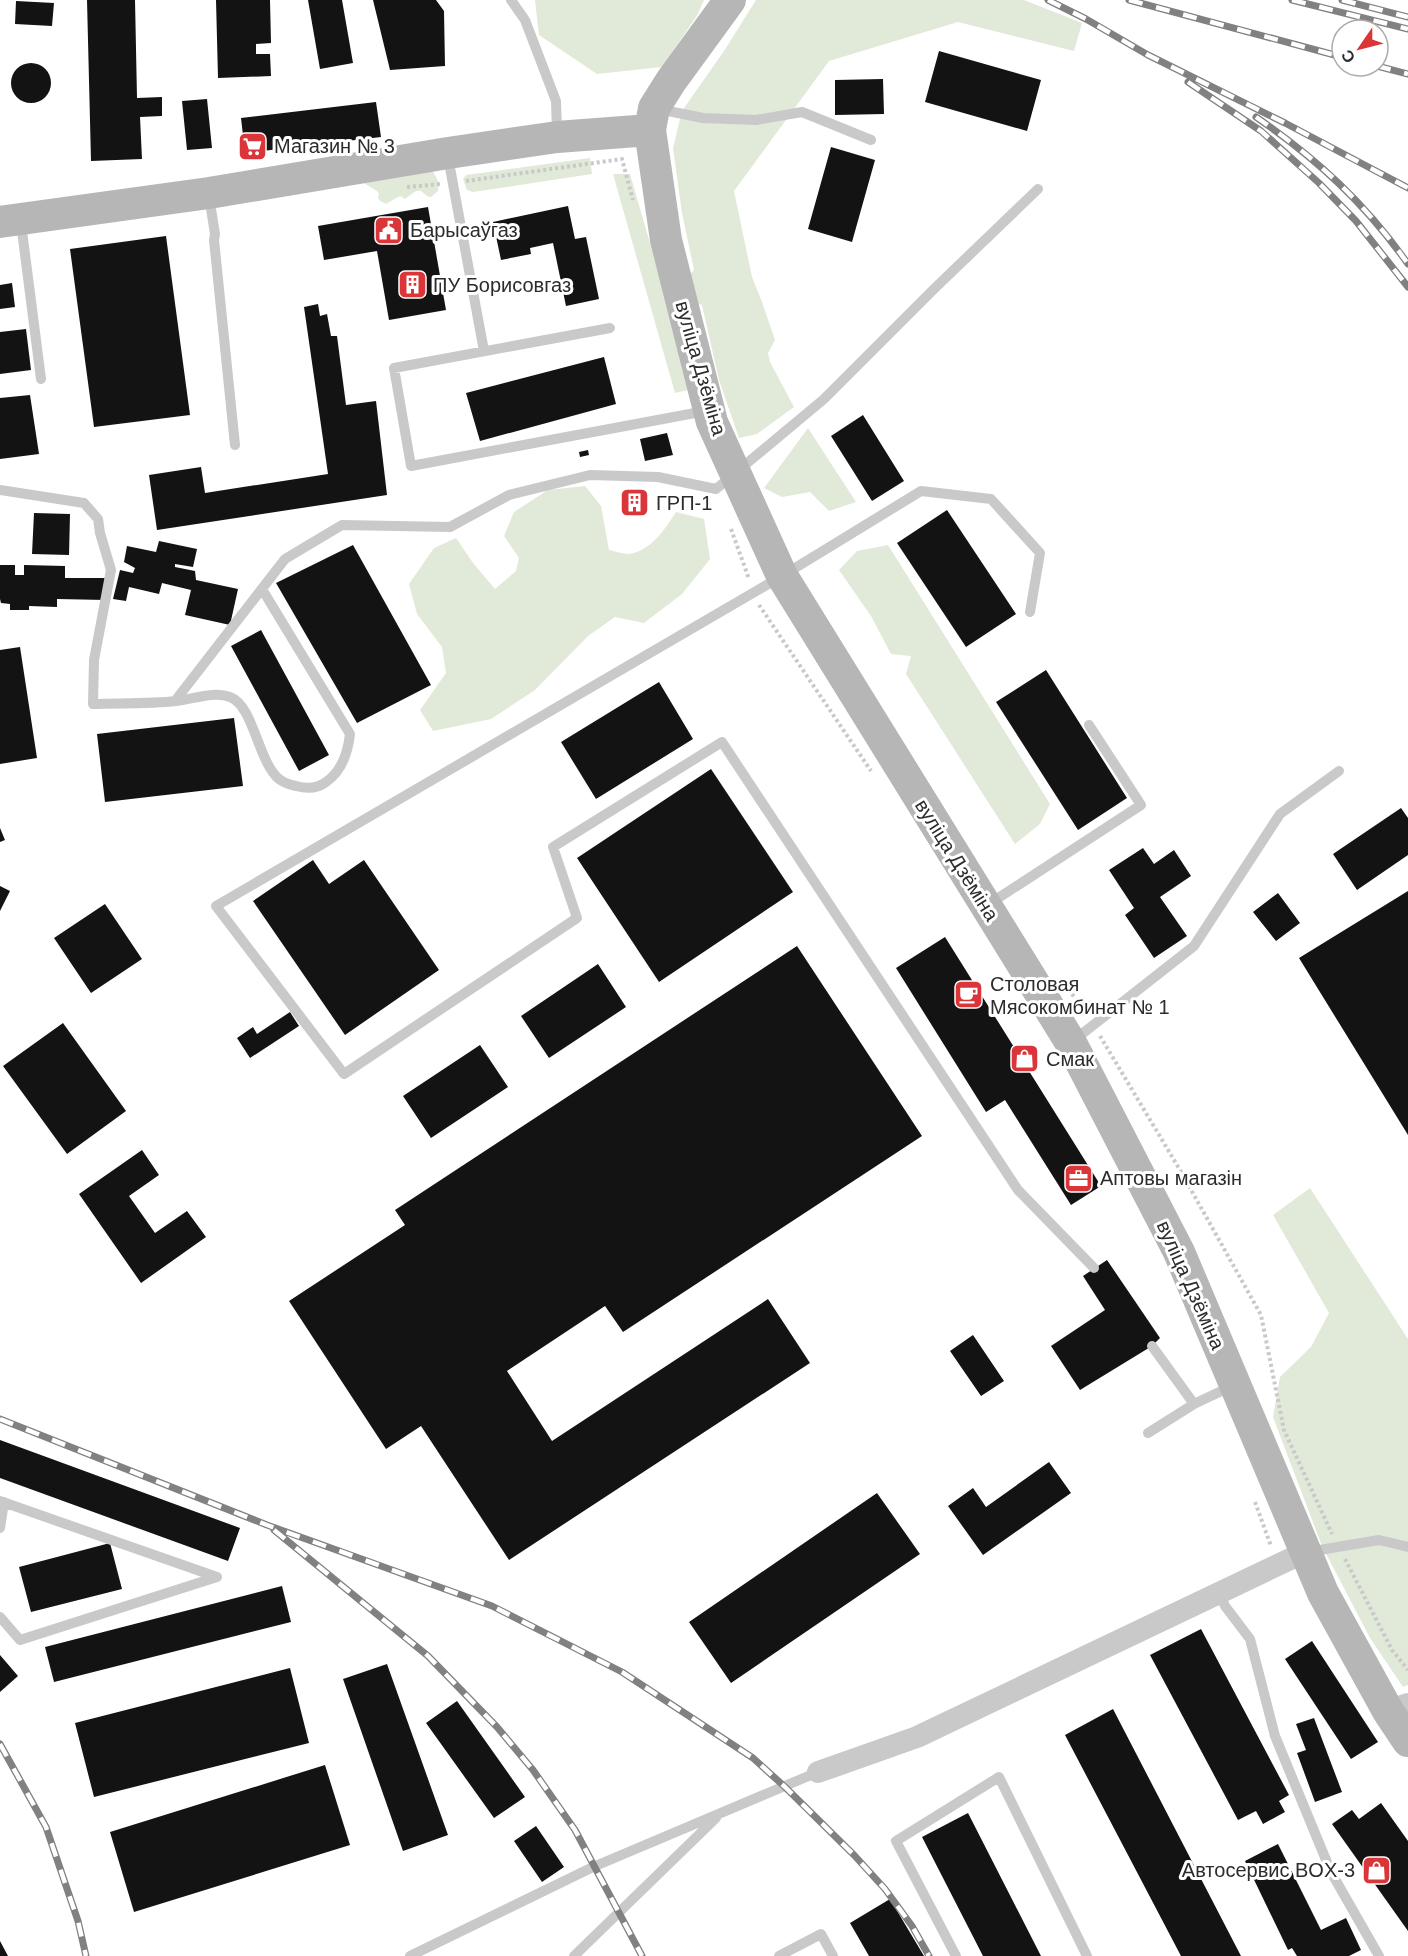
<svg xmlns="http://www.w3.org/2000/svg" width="1408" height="1956" viewBox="0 0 1408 1956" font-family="Arial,sans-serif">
<rect width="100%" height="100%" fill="#fff"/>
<path fill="#e1e9d9" d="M 535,0 L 704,0 L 698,14 L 662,67 L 597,74 L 539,35 Z
M 756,0 L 1024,0 L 1082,23 L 1074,51 L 958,22 L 829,61 L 734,191 L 752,277 L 762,302 L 775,340 L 768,353 L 770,362 L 794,407 L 757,434 L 739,438 L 719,380 L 702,305 L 694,302 L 687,277 L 694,270 L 682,213 L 673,148 L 682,111 L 724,51 Z
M 590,158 L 592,174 L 473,192 L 467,190 L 463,179 L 466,175 Z
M 431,169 C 437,177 439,181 438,191 L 431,197 L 427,196 L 421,191 L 416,191 L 405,199 L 400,196 L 386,204 L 380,201 L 378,198 L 379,193 C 374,188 369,187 364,183 Z
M 613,174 L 630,174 L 692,389 L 675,393 Z
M 808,428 L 856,502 L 829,511 L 810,492 L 782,497 L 764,488 Z
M 585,486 L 601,506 L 609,550 C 615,551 623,554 629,554 C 651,551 665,529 676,512 L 704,519 L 710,559 L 682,594 L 644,623 L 615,617 L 588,636 L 535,690 L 491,719 L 433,731 L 420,710 L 446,673 L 442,647 L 417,614 L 409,584 L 434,548 L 456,538 L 473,563 L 495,589 L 516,571 L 519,558 L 504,536 L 514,512 L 548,490 Z
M 888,545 L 1050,804 L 1040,824 L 1015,844 L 906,674 L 911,656 L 891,654 L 871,616 L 839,570 L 857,551 Z
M 1310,1188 L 1408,1339 L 1408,1685 L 1403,1687 L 1370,1638 L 1322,1546 L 1273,1417 L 1280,1377 L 1311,1347 L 1329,1313 L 1273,1215 Z"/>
<path fill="#131313" d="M 87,0 L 135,0 L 137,98 L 162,97 L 162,116 L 140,117 L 142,159 L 91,161 Z
M 216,0 L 270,0 L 271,43 L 256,44 L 256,54 L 270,54 L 271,76 L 218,78 Z
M 308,0 L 342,0 L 353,63 L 320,69 Z
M 373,0 L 436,0 L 444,11 L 445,66 L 390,70 Z
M 16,1 L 54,3 L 52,26 L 15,24 Z
M 939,51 L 1041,80 L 1027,131 L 925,102 Z
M11 83a20 20 0 1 1 40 0a20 20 0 1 1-40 0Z
M 883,79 L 884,114 L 835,115 L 835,80 Z
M 207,99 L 212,148 L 187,150 L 182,101 Z
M 376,102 L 381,137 L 245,153 L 241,118 Z
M 831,147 L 875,160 L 852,242 L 808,229 Z
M 568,206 L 575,239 L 586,237 L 599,299 L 566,306 L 553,243 L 530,248 L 531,254 L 501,260 L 493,222 Z
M 428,207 L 446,310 L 389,320 L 377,251 L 324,260 L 318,226 Z
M 166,236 L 190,415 L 94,427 L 70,249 Z
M 12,283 L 15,307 L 0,309 L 0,285 Z
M 318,304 L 320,316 L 327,314 L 331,336 L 337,336 L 346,405 L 376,401 L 387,495 L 157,530 L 149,475 L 201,467 L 205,493 L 328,474 L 304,307 Z
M 26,329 L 31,370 L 0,374 L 0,332 Z
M 604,357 L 616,404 L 480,441 L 466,393 Z
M 30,395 L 39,454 L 0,459 L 0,398 Z
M 863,415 L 904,481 L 872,501 L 831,436 Z
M 667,433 L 673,455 L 645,461 L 640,439 Z
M 588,450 L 589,455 L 580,457 L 579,452 Z
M 643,491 L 648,510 L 628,515 L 623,496 Z
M 947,510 L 1016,614 L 966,647 L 897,543 Z
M 34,513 L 70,514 L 69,555 L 32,554 Z
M 159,541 L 197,549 L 193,567 L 175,564 L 175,567 L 195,571 L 196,580 L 238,589 L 230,625 L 185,615 L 191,590 L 162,583 L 159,594 L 129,587 L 126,601 L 113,599 L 120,570 L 133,573 L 135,568 L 124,562 L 127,546 L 156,552 Z
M 353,545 L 431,685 L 357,723 L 276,583 Z
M 0,565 L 15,565 L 15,575 L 24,575 L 24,565 L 65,566 L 65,578 L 106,578 L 106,600 L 57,599 L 57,607 L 29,606 L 29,610 L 10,610 L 10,604 L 1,603 L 0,599 Z
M 261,630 L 329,755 L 299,771 L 231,646 Z
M 20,647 L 37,758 L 0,764 L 0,650 Z
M 1046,670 L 1127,798 L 1078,830 L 996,702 Z
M 659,682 L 693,739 L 596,799 L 561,742 Z
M 234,718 L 243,786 L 105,802 L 97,734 Z
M 711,769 L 793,892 L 659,982 L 577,858 Z
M 1401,808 L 1408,818 L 1408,855 L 1357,890 L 1333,854 Z
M 0,828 L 5,840 L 0,842 Z
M 1143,848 L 1154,864 L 1174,850 L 1191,876 L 1160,897 L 1187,936 L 1154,958 L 1125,915 L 1134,908 L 1109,870 Z
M 313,860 L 329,884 L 364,860 L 439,970 L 345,1035 L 253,901 Z
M 0,886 L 10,891 L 0,911 Z
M 1408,891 L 1408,1135 L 1299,958 Z
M 1278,893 L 1300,923 L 1276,941 L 1253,912 Z
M 105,904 L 142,959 L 91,993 L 54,938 Z
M 945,937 L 1101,1186 L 1071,1205 L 1005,1100 L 986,1112 L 896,968 Z
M 797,946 L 922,1136 L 623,1332 L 605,1306 L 507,1371 L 552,1441 L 768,1299 L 810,1363 L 509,1560 L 421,1426 L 386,1449 L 289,1301 L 405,1225 L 395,1210 Z
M 598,964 L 626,1007 L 549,1058 L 521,1016 Z
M 290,1012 L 299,1026 L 250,1058 L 237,1038 L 253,1027 L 257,1034 Z
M 63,1023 L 126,1111 L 67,1154 L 3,1066 Z
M 480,1045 L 508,1087 L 431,1138 L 403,1096 Z
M 142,1150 L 159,1175 L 129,1196 L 155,1233 L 187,1211 L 206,1237 L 141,1283 L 79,1194 Z
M 1107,1260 L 1160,1338 L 1152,1346 L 1080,1390 L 1051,1346 L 1105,1310 L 1083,1276 Z
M 973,1335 L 1004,1381 L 981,1396 L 950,1351 Z
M 0,1440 L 240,1528 L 228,1561 L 0,1478 Z
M 1049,1462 L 1071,1493 L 983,1555 L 948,1506 L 973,1488 L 986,1507 Z
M 877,1493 L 920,1554 L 731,1683 L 689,1622 Z
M 110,1543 L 122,1589 L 31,1612 L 19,1567 Z
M 282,1586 L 291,1622 L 54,1682 L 45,1647 Z
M 1201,1629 L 1289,1795 L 1279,1801 L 1285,1812 L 1263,1824 L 1256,1811 L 1238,1820 L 1150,1655 Z
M 1312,1641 L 1378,1742 L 1351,1759 L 1285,1659 Z
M 0,1655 L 18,1676 L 0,1692 Z
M 387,1664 L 448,1835 L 403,1851 L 343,1679 Z
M 290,1668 L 309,1743 L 94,1797 L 75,1723 Z
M 457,1701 L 525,1797 L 494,1818 L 426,1723 Z
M 1113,1709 L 1241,1956 L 1181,1956 L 1065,1735 Z
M 1314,1718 L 1342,1792 L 1315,1802 L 1297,1753 L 1306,1750 L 1296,1724 Z
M 325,1765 L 350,1845 L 134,1912 L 110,1832 Z
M 1381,1803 L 1408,1841 L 1408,1931 L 1332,1824 L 1352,1810 L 1359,1819 Z
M 968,1813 L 1041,1956 L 983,1956 L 922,1837 Z
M 536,1826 L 564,1867 L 542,1882 L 514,1841 Z
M 1278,1844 L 1321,1930 L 1346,1918 L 1361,1950 L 1349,1956 L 1297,1956 L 1292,1948 L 1288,1950 L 1245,1861 Z
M 890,1899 L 924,1956 L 869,1956 L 850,1923 Z
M 0,1941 L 8,1956 L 0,1956 Z"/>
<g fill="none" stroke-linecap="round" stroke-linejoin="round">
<path stroke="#c9c9c9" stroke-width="4" stroke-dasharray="3 3" stroke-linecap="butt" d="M 466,181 L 622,159 L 633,200
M 407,187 L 441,184
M 731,529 L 749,579
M 759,605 L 871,771
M 1072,994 L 1087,1015
M 1100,1036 L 1180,1170 L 1261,1315 L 1284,1430 L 1332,1534
M 1255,1502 L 1271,1546
M 1345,1559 L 1392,1650 L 1408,1670"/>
<path stroke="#c9c9c9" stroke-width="10" d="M 511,0 L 525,20 L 556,101 L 557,133
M 658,109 L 703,118 L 756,120 L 802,112 L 871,140
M 448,157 L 484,351
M 209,196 L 215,234 L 214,240 L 235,445
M 21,223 L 41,379
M 610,328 L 394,368 L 411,466 L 695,413 L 707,413
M 0,490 L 84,503 L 98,519 L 100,533 L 111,570 L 94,660 L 93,704 C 121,703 149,704 176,701 C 194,699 214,691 230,697 C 254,706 258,762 279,779 C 283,782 291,785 296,786 C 307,789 317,789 326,782 C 342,771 348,752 350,734 L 262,589
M 1030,612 L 1040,553 L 991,499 L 921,491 L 782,576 L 216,906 L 344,1074 L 577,918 L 553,847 L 722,742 L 1018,1190 L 1094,1268
M 175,701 L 285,559 L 342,525 L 450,527 L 509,495 L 590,475 L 658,477 L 716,489 L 824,399 L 936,287 L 1038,189
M 989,904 L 1141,805 L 1089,725
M 1073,1041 L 1194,946 L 1280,814 L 1339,771
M 1152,1346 L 1194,1404 L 1232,1386
M 1148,1433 L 1194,1404
M 0,1501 L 217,1577 L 20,1640 L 0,1617
M 0,1528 L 4,1502
M 1308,1552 L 1379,1540 L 1408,1547
M 1219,1593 L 1225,1606 L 1250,1639 L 1275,1736 L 1331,1872 L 1379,1956
M 410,1956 L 593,1867 L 818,1772
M 574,1956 L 716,1818
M 779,1956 L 821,1934 L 833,1956
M 956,1956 L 896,1841 L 999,1777 L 1087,1956"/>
<path stroke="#c9c9c9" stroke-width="22" d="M 1388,1711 L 1408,1704
M 818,1772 L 917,1737 L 1305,1552"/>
<path stroke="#b6b6b6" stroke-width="32" d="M 730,0 L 671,81 L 654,108 L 650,130 L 666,240 L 712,422 L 782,576 L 1071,1043 L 1179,1252 L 1323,1593 L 1388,1711 L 1408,1741
M 0,222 L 209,193 L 448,153 L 557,137 L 650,130"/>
<defs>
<path id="rail" d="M 1048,0 L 1086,19 L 1148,55 L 1285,123 L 1408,188
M 1129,0 L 1342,57
M 1292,0 L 1408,29
M 1342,0 L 1408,17
M 1377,66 L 1408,74
M 1188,82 L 1261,131 L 1319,183 L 1356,221 L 1408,287
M 1256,117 C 1317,159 1365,203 1408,264
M 0,1419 L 267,1525 L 492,1606 L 622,1672 L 753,1758 L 785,1787 L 854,1855 L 885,1889 L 912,1926 L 929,1956
M 274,1530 L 428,1656 L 497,1727 L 533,1770 L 575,1830 L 642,1956
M 0,1744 L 46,1827 L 78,1921 L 86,1956"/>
</defs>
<use href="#rail" stroke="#818181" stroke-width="7"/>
<use href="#rail" stroke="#fff" stroke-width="4.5" stroke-dasharray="14" stroke-linecap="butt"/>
</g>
<defs>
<symbol id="supermarket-square" viewBox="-11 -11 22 22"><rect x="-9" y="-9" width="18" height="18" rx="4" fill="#da363a" stroke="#fff"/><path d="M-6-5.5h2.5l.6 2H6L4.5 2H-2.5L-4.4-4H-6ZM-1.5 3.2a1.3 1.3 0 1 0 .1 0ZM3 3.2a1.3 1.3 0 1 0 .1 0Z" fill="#fff"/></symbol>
<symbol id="civic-square" viewBox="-11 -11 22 22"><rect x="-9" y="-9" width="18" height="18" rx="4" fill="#da363a" stroke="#fff"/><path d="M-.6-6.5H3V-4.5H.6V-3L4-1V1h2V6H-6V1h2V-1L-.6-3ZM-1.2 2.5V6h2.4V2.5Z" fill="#fff"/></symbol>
<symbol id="building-square" viewBox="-11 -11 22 22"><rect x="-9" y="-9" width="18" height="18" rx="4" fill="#da363a" stroke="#fff"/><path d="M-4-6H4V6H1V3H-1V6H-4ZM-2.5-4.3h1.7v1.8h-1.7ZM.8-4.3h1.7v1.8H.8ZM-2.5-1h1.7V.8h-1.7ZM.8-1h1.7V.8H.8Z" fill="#fff"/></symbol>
<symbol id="cafe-square" viewBox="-11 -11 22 22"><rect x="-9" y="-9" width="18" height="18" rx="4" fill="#da363a" stroke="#fff"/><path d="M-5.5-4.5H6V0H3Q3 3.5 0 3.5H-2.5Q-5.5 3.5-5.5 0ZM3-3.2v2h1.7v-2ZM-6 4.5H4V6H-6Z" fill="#fff"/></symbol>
<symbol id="shop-square" viewBox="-11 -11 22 22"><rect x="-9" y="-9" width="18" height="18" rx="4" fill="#da363a" stroke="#fff"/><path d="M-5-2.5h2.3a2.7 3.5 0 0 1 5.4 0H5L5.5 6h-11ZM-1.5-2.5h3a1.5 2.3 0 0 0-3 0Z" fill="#fff"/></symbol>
<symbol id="office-square" viewBox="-11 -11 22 22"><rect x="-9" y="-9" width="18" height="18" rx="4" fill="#da363a" stroke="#fff"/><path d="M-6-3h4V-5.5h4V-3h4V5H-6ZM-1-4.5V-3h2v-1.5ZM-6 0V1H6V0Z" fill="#fff"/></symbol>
</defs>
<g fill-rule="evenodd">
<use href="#supermarket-square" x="236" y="130" width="33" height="33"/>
<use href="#civic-square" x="372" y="214" width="33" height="33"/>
<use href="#building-square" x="396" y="268" width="33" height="33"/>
<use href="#building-square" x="618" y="486" width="33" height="33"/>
<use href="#cafe-square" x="952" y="978" width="33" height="33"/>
<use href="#shop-square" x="1008" y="1042" width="33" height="33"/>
<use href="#office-square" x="1062" y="1162" width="33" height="33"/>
<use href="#shop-square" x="1360" y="1854" width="33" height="33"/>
</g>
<g text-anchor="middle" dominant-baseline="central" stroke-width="6" stroke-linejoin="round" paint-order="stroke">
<g font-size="20" fill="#2c2c2c" stroke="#fff" text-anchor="start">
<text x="274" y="146">Магазин № 3</text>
<text x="410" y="230">Барысаўгаз</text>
<text x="433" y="285">ПУ Борисовгаз</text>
<text x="656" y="503">ГРП-1</text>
<text x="990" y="984">Столовая<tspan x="990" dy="23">Мясокомбинат № 1</tspan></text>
<text x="1046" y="1059">Смак</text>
<text x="1100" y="1178">Аптовы магазін</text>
<text x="1355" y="1870" text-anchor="end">Автосервис BOX-3</text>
</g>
<g font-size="20" fill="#2c2c2c" stroke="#fff">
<text transform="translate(701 368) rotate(74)">вуліца Дзёміна</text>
<text transform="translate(957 860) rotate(58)">вуліца Дзёміна</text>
<text transform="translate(1191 1285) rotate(66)">вуліца Дзёміна</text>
</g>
</g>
<g transform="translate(1360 48) rotate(235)"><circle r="28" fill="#ffffff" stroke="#ababab" stroke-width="1.5"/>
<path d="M0-4.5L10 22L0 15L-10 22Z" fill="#da363a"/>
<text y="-9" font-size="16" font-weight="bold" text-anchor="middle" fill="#2c2c2c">С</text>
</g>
</svg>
